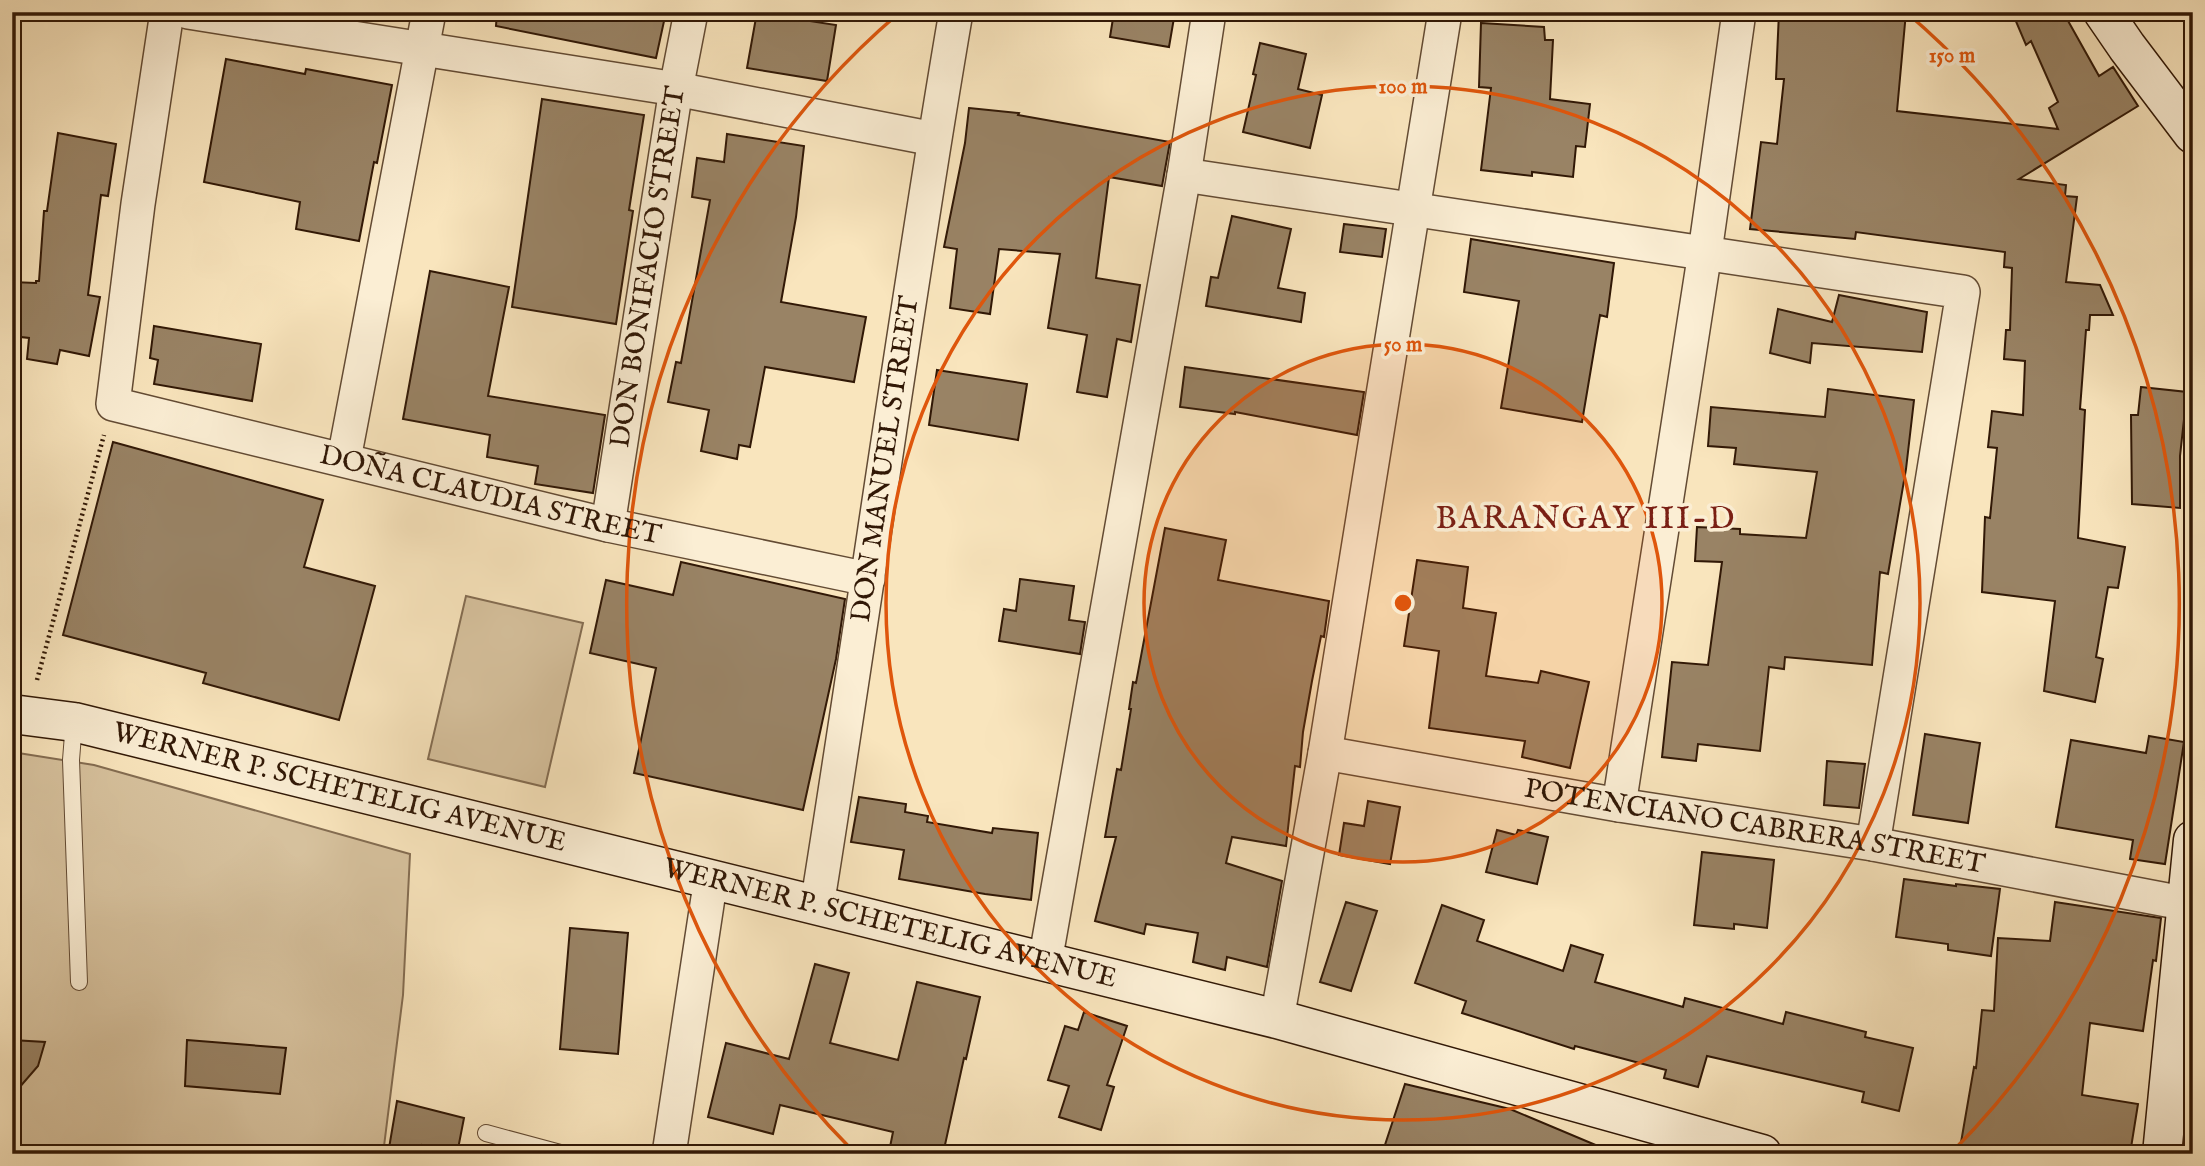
<svg xmlns="http://www.w3.org/2000/svg" width="2205" height="1166" viewBox="0 0 2205 1166" font-family="'IM FELL English',serif">
<rect width="100%" height="100%" fill="#f9e5bd"/>
<filter id="stains"><feTurbulence type="fractalNoise" baseFrequency=".00286" numOctaves="4"/><feColorMatrix values="0 0 0 0 .2 0 0 0 0 .09 0 0 0 0 .02 0 0 0 .5 -.17"/></filter>
<radialGradient id="worn" r=".72"><stop offset=".6" stop-color="#630" stop-opacity="0"/><stop offset="1" stop-color="#630" stop-opacity=".3"/></radialGradient>
<path fill="#d7c29e" stroke="#846d52" stroke-width="2" d="M 466,596 L 583,623 L 545,787 L 428,759 Z
M 12,752 L 94,765 L 410,854 L 403,995 L 383,1154 L 12,1154 Z"/>
<path fill="#998365" stroke="#311806" stroke-width="2" d="M 497,12 L 666,12 L 656,58 L 496,26 Z
M 757,12 L 804,12 L 803,20 L 836,25 L 827,81 L 747,68 Z
M 1114,12 L 1175,12 L 1169,47 L 1110,37 Z
M 1779,12 L 1906,12 L 1897,111 L 2058,129 L 2049,108 L 2058,102 L 2031,41 L 2026,45 L 2012,12 L 2077,12 L 2067,19 L 2099,76 L 2113,67 L 2138,106 L 2019,179 L 2066,185 L 2065,196 L 2077,197 L 2066,282 L 2100,285 L 2113,315 L 2090,315 L 2089,330 L 2086,330 L 2080,409 L 2085,410 L 2078,538 L 2125,547 L 2118,588 L 2108,587 L 2096,657 L 2103,659 L 2095,702 L 2044,691 L 2055,601 L 1982,592 L 1985,517 L 1990,518 L 1997,448 L 1988,447 L 1992,411 L 2023,415 L 2025,361 L 2004,359 L 2006,330 L 2010,330 L 2012,268 L 2004,267 L 2005,252 L 1856,232 L 1855,239 L 1750,229 L 1761,142 L 1777,144 L 1784,79 L 1776,79 Z
M 1481,23 L 1544,27 L 1545,40 L 1553,40 L 1550,99 L 1590,104 L 1585,147 L 1576,146 L 1573,177 L 1532,172 L 1532,176 L 1481,170 L 1491,88 L 1479,87 Z
M 1260,43 L 1306,54 L 1298,89 L 1322,95 L 1310,148 L 1243,132 L 1256,75 L 1253,74 Z
M 226,59 L 305,74 L 306,69 L 392,85 L 377,163 L 374,162 L 359,241 L 296,229 L 300,202 L 204,182 Z
M 542,99 L 644,115 L 629,210 L 633,211 L 616,324 L 512,307 Z
M 969,108 L 1019,113 L 1018,115 L 1170,142 L 1162,186 L 1109,177 L 1096,278 L 1140,285 L 1131,342 L 1117,339 L 1107,397 L 1077,392 L 1087,335 L 1048,328 L 1060,254 L 999,249 L 990,314 L 950,308 L 957,249 L 944,247 L 965,143 Z
M 58,133 L 116,144 L 108,196 L 101,195 L 88,295 L 100,297 L 89,356 L 60,350 L 57,364 L 27,359 L 29,338 L 12,336 L 12,282 L 36,283 L 36,281 L 39,281 L 44,211 L 47,211 Z
M 727,134 L 804,146 L 796,217 L 781,302 L 866,317 L 854,382 L 765,367 L 750,447 L 739,445 L 737,459 L 701,451 L 709,410 L 668,402 L 676,362 L 681,363 L 710,200 L 692,197 L 697,158 L 724,162 Z
M 1232,216 L 1291,229 L 1278,288 L 1305,293 L 1301,322 L 1206,306 L 1211,277 L 1218,278 Z
M 1344,224 L 1386,229 L 1382,257 L 1340,252 Z
M 1471,239 L 1614,263 L 1607,317 L 1600,315 L 1582,422 L 1501,408 L 1519,301 L 1464,292 Z
M 430,271 L 509,287 L 488,396 L 605,415 L 593,493 L 535,484 L 538,466 L 487,457 L 490,435 L 403,419 Z
M 1839,295 L 1927,312 L 1922,352 L 1812,343 L 1810,363 L 1770,353 L 1778,309 L 1832,322 Z
M 154,326 L 261,344 L 252,401 L 154,384 L 158,360 L 150,358 Z
M 1185,367 L 1364,392 L 1357,435 L 1235,412 L 1235,414 L 1180,407 Z
M 937,370 L 1027,384 L 1018,440 L 929,425 Z
M 2141,387 L 2187,392 L 2180,456 L 2180,508 L 2132,504 L 2131,415 L 2138,415 Z
M 1828,389 L 1914,400 L 1906,469 L 1888,574 L 1880,572 L 1872,665 L 1785,657 L 1784,669 L 1769,667 L 1760,751 L 1698,744 L 1696,761 L 1662,757 L 1672,662 L 1708,665 L 1722,562 L 1695,561 L 1697,527 L 1740,529 L 1740,534 L 1806,538 L 1817,472 L 1734,464 L 1736,448 L 1708,446 L 1711,407 L 1825,417 Z
M 113,442 L 323,500 L 304,567 L 375,586 L 339,720 L 203,683 L 206,673 L 63,635 Z
M 1165,528 L 1226,540 L 1218,580 L 1329,601 L 1324,637 L 1321,636 L 1312,681 L 1303,732 L 1300,767 L 1295,766 L 1286,846 L 1232,837 L 1226,863 L 1282,881 L 1267,967 L 1227,957 L 1225,970 L 1193,962 L 1198,933 L 1146,924 L 1144,934 L 1095,921 L 1116,837 L 1105,837 L 1117,769 L 1121,770 L 1131,709 L 1129,709 L 1133,682 L 1136,683 Z
M 1417,560 L 1468,567 L 1463,608 L 1496,613 L 1486,676 L 1538,683 L 1541,671 L 1589,682 L 1570,768 L 1522,757 L 1525,741 L 1429,728 L 1439,651 L 1404,646 Z
M 681,562 L 845,599 L 836,659 L 803,810 L 634,773 L 656,668 L 590,653 L 606,580 L 673,595 Z
M 1020,579 L 1074,586 L 1069,620 L 1085,622 L 1080,654 L 999,641 L 1004,609 L 1016,611 Z
M 1925,734 L 1980,743 L 1968,823 L 1913,815 Z
M 2149,736 L 2184,742 L 2165,864 L 2130,859 L 2133,840 L 2056,827 L 2071,740 L 2146,753 Z
M 1827,761 L 1865,764 L 1859,808 L 1824,805 Z
M 859,797 L 906,804 L 905,812 L 928,816 L 927,822 L 992,833 L 993,828 L 1038,833 L 1031,900 L 985,894 L 899,879 L 904,850 L 851,842 Z
M 1368,801 L 1400,807 L 1390,864 L 1339,855 L 1344,823 L 1364,826 Z
M 1497,830 L 1516,835 L 1518,830 L 1548,837 L 1537,884 L 1486,872 Z
M 1702,852 L 1774,860 L 1767,928 L 1734,924 L 1734,929 L 1694,925 Z
M 1904,879 L 1956,886 L 1956,884 L 2000,889 L 1991,956 L 1948,950 L 1948,944 L 1896,937 Z
M 1346,902 L 1377,911 L 1351,991 L 1320,982 Z
M 2055,902 L 2161,918 L 2156,961 L 2153,960 L 2143,1031 L 2090,1023 L 2082,1095 L 2138,1104 L 2130,1154 L 1959,1154 L 1974,1067 L 1976,1068 L 1982,1010 L 1994,1011 L 1998,938 L 2050,941 Z
M 1442,905 L 1484,920 L 1477,941 L 1563,971 L 1571,945 L 1603,955 L 1595,982 L 1683,1007 L 1685,998 L 1783,1024 L 1786,1012 L 1866,1032 L 1865,1037 L 1913,1048 L 1899,1111 L 1862,1102 L 1864,1092 L 1707,1056 L 1698,1087 L 1664,1078 L 1666,1070 L 1575,1046 L 1574,1049 L 1462,1013 L 1466,1001 L 1415,983 Z
M 570,928 L 628,933 L 618,1054 L 560,1049 Z
M 815,964 L 849,973 L 830,1043 L 898,1060 L 917,982 L 980,997 L 966,1059 L 964,1058 L 943,1154 L 920,1154 L 890,1147 L 893,1132 L 780,1105 L 773,1134 L 708,1117 L 726,1043 L 789,1059 Z
M 1084,1012 L 1127,1026 L 1107,1085 L 1114,1087 L 1101,1130 L 1059,1117 L 1069,1086 L 1048,1080 L 1065,1026 L 1078,1030 Z
M 12,1040 L 45,1042 L 38,1066 L 12,1096 Z
M 187,1040 L 286,1048 L 280,1094 L 185,1086 Z
M 1405,1084 L 1510,1109 L 1617,1154 L 1382,1154 Z
M 397,1101 L 464,1118 L 457,1154 L 422,1145 L 420,1154 L 388,1154 Z"/>
<g fill="none" stroke-linecap="round" stroke-linejoin="round">
<defs>
<path id="lane" d="M 74,722 L 71,760 L 79,982
M 486,1133 L 564,1154"/>
<g id="street">
<path id="s1" d="M 167,12 L 138,204 L 113,404 L 608,525 L 868,579"/>
<path d="M 188,12 L 676,89 L 934,139"/>
<path d="M 1184,175 C 1443,216 1703,252 1963,292 L 1873,844"/>
<path d="M 344,459 L 429,12"/>
<path id="s2" d="M 608,525 L 676,89 L 691,12"/>
<path id="s3" d="M 1325,753 L 1619,805 L 1873,844 L 2193,905"/>
<path d="M 1619,805 L 1705,252 L 1739,12"/>
<path id="s4" d="M 817,906 C 865,608 905,309 956,12"/>
<path d="M 1045,962 L 1184,175 L 1209,12"/>
<path d="M 1277,1019 L 1325,753 L 1445,12"/>
<path d="M 669,1154 L 711,878"/>
</g>
<g id="secondary">
<path d="M 2103,12 L 2127,47 L 2193,134"/>
<path id="s5" d="M 12,714 L 74,722 L 1277,1019 L 1762,1154"/>
<path d="M 2162,1154 L 2193,840"/>
</g>
</defs>
<use href="#lane" stroke="#634b34" stroke-width="18"/>
<use href="#street" stroke="#634b34" stroke-width="36"/>
<use href="#secondary" stroke="#311806" stroke-width="41"/>
<path stroke="#311806" stroke-width="4.5" stroke-dasharray="2 3.5" stroke-linecap="butt" d="M 37,680 L 104,435"/>
<use href="#lane" stroke="#fbeed4" stroke-width="16"/>
<use href="#street" stroke="#fbeed4" stroke-width="33"/>
<use href="#secondary" stroke="#fbeed4" stroke-width="38"/>
</g>
<circle cx="1403" cy="603" r="259" fill="#df560c" fill-opacity=".12"/>
<g fill="none" stroke="#df560c" stroke-width="3.5">
<circle cx="1403" cy="603" r="259"/>
<circle cx="1403" cy="603" r="517"/>
<path d="M854 1152A776 776 0 0 1 899 13M1907 13A776 776 0 0 1 1952 1152"/>
</g>
<g text-anchor="middle" dominant-baseline="central" stroke-width="7" stroke-linejoin="round" paint-order="stroke">
<g font-size="28" fill="#311806" stroke="#fbeed4">
<text stroke="none"><textPath href="#s2" startOffset="261">DON BONIFACIO STREET</textPath></text>
<text stroke="none"><textPath href="#s4" startOffset="452">DON MANUEL STREET</textPath></text>
<text stroke="none"><textPath href="#s1" startOffset="784">DOÑA CLAUDIA STREET</textPath></text>
<text stroke="none"><textPath href="#s5" startOffset="336">WERNER P. SCHETELIG AVENUE</textPath></text>
<text stroke="none"><textPath href="#s3" startOffset="436">POTENCIANO CABRERA STREET</textPath></text>
<text stroke="none"><textPath href="#s5" startOffset="903">WERNER P. SCHETELIG AVENUE</textPath></text>
</g>
<g font-size="32" letter-spacing="2" fill="#7a1f14" stroke="#fbeed4">
<text x="1586" y="519">BARANGAY III-D</text>
</g>
</g>
<circle cx="1403" cy="603" r="10" fill="#df560c" stroke="#fbeed4" stroke-width="3.5"/>
<g font-size="21" text-anchor="middle" font-weight="bold" fill="#df560c" stroke="#fbeed4" stroke-width="7" stroke-linejoin="round" paint-order="stroke">
<text x="1952" y="62">150 m</text>
<text x="1403" y="93">100 m</text>
<text x="1403" y="351">50 m</text>
</g>
<rect width="2205" height="1166" fill="none" stroke="#f9e5bd" stroke-width="42"/>
<rect x="14" y="14" width="2177" height="1138" fill="none" stroke="#311806" stroke-width="3.5"/>
<rect x="21" y="21" width="2163" height="1124" fill="none" stroke="#311806" stroke-width="2"/>
<rect width="100%" height="100%" filter="url(#stains)"/>
<rect width="100%" height="100%" fill="url(#worn)"/>
</svg>
